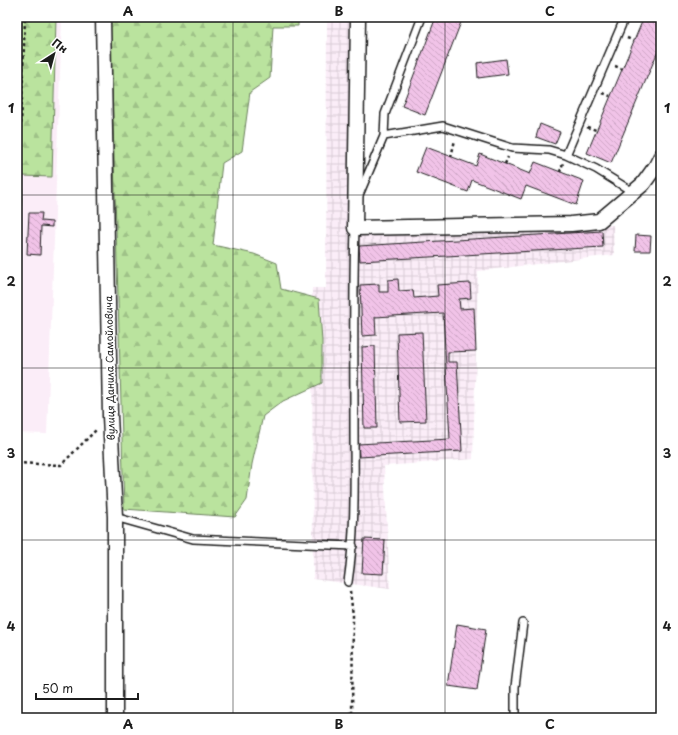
<svg xmlns="http://www.w3.org/2000/svg" width="678" height="735" viewBox="0 0 678 735" font-family="'Playpen Sans',sans-serif">
<defs>
<pattern id="industrial-grid" width="8" height="8" patternUnits="userSpaceOnUse"><rect width="8" height="8" fill="#fbedf8"/><path d="M0 4h8M4 0v8" fill="none" stroke="#d7cbd4"/></pattern>
<pattern id="forest-firs" width="22" height="20" patternUnits="userSpaceOnUse"><rect width="22" height="20" fill="#bae39e"/><path d="M5 1l3.5 6h-7zM16 11l3.5 6h-7z" fill="#9fc288"/></pattern>
<pattern id="building-back-hatch" width="6" height="6" patternUnits="userSpaceOnUse"><rect width="6" height="6" fill="#f1c3e8"/><path d="M-1 5l2 2M0 0l6 6M5-1l2 2" fill="none" stroke="#cea7c6"/></pattern>
</defs>
<rect width="100%" height="100%" fill="#fff"/>
<filter id="ink" filterUnits="userSpaceOnUse"><feTurbulence type="fractalNoise" baseFrequency=".025" numOctaves="2"/><feDisplacementMap in="SourceGraphic" scale="8" xChannelSelector="R" yChannelSelector="G"/><feConvolveMatrix kernelMatrix="1 2 1 2 8 2 1 2 1" color-interpolation-filters="sRGB"/></filter>
<g filter="url(#ink)">
<path fill="#fbedf8" d="M 17,17 L 62,17 L 47,434 L 17,433 Z"/>
<path fill="url(#industrial-grid)" d="M 327,17 L 356,17 L 352,236 L 613,225 L 614,255 L 478,271 L 473,459 L 384,466 L 390,589 L 313,579 L 312,288 L 326,288 Z"/>
<path fill="url(#forest-firs)" stroke="#6b805d" d="M 17,17 L 56,17 L 52,177 L 23,176 L 17,258 Z
M 110,17 L 298,17 L 298,26 L 273,26 L 270,78 L 250,92 L 242,151 L 222,163 L 213,245 L 254,254 L 277,263 L 281,289 L 319,299 L 322,341 L 322,383 L 283,401 L 263,416 L 252,464 L 247,500 L 235,517 L 124,509 Z"/>
<path fill="url(#building-back-hatch)" stroke="#1c1c1c" d="M 436,17 L 463,17 L 425,115 L 402,106 Z
M 644,17 L 661,17 L 661,44 L 611,163 L 587,153 Z
M 506,59 L 508,74 L 478,78 L 477,63 Z
M 540,124 L 560,132 L 555,144 L 536,137 Z
M 426,147 L 476,166 L 480,154 L 530,174 L 535,162 L 584,181 L 576,205 L 526,186 L 521,199 L 472,180 L 468,192 L 416,172 Z
M 29,213 L 42,213 L 41,221 L 52,222 L 52,227 L 41,226 L 40,255 L 27,254 Z
M 602,231 L 603,247 L 360,261 L 359,246 Z
M 636,235 L 651,236 L 650,251 L 635,251 Z
M 398,279 L 399,291 L 413,290 L 414,298 L 438,296 L 437,285 L 470,283 L 471,298 L 459,299 L 460,309 L 474,308 L 476,351 L 448,352 L 448,362 L 457,362 L 462,451 L 359,457 L 358,444 L 450,439 L 443,313 L 375,317 L 376,335 L 362,336 L 360,285 L 379,284 L 379,292 L 388,292 L 388,280 Z
M 422,332 L 426,421 L 400,422 L 397,333 Z
M 375,346 L 377,428 L 364,428 L 362,347 Z
M 364,539 L 385,540 L 383,574 L 362,573 Z
M 457,624 L 486,629 L 477,690 L 448,686 Z"/>
<g fill="none" stroke-linecap="round" stroke-linejoin="round">
<defs>
<path id="lane" d="M 384,136 L 443,126 L 512,148 L 549,150 L 566,155 L 625,17
M 566,155 L 596,169 L 633,192
M 359,195 L 384,136 L 385,114 L 422,17
M 115,517 L 193,539 L 353,546
M 348,582 C 356,529 354,476 354,422 C 354,357 353,293 355,228
M 515,718 L 515,687 L 523,623"/>
<path id="street" d="M 103,17 L 110,416 L 115,517 L 115,718
M 358,17 L 355,228 L 571,224 L 599,221 L 643,184 L 656,166 L 661,156"/>
</defs>
<use href="#lane" stroke="#1c1c1c" stroke-width="10"/>
<use href="#street" stroke="#1c1c1c" stroke-width="17"/>
<path stroke="#1c1c1c" stroke-width="2.5" stroke-dasharray="3 3" stroke-linecap="butt" d="M 627,38 L 634,41
M 615,66 L 622,69
M 603,93 L 610,96
M 17,98 L 22,90
M 587,127 L 596,130
M 451,157 L 455,140
M 505,164 L 508,157
M 560,172 L 563,163
M 17,232 L 25,17
M 17,463 L 61,465 L 97,429
M 350,591 L 353,615 L 352,718"/>
<use href="#lane" stroke="#fff" stroke-width="7"/>
<use href="#street" stroke="#fff" stroke-width="14"/>
</g>
</g>
<path fill="none" stroke="#1c1c1c" stroke-width="1" stroke-opacity="0.55" d="M 233,17 L 233,718M 445,17 L 445,718M 17,195 L 661,195M 17,368 L 661,368M 17,540 L 661,540"/>
<g text-anchor="middle" dominant-baseline="central" stroke-width="3.5" stroke-linejoin="round" paint-order="stroke">
<g font-size="10" fill="#1c1c1c" stroke="#fff">
<text transform="translate(109 368) rotate(-91)">вулиця Данила Самойловича</text>
</g>
</g>
<rect width="678" height="735" fill="none" stroke="#fff" stroke-width="44"/>
<g transform="translate(54 54) rotate(36)" stroke="#ffffff" stroke-width="3" paint-order="stroke">
<path d="M0-3L7 15L0 10L-7 15Z" fill="#1c1c1c"/>
<text y="-6" font-size="11" font-weight="bold" text-anchor="middle" fill="#1c1c1c">Пн</text>
</g>
<path d="M36 693v6h102v-6" fill="none" stroke="#1c1c1c" stroke-width="2"/>
<text x="42" y="693" font-size="12" fill="#1c1c1c" stroke="#ffffff" stroke-width="3" paint-order="stroke">50 m</text>
<rect x="22" y="22" width="634" height="691" fill="none" stroke="#1c1c1c" stroke-width="1.5"/>
<g font-size="13" text-anchor="middle" font-weight="bold" fill="#1c1c1c">
<text x="128" y="16">A</text>
<text x="339" y="16">B</text>
<text x="550" y="16">C</text>
<text x="11" y="113">1</text>
<text x="667" y="113">1</text>
<text x="11" y="286">2</text>
<text x="667" y="286">2</text>
<text x="11" y="458">3</text>
<text x="667" y="458">3</text>
<text x="11" y="631">4</text>
<text x="667" y="631">4</text>
<text x="128" y="729">A</text>
<text x="339" y="729">B</text>
<text x="550" y="729">C</text>
</g>
</svg>
